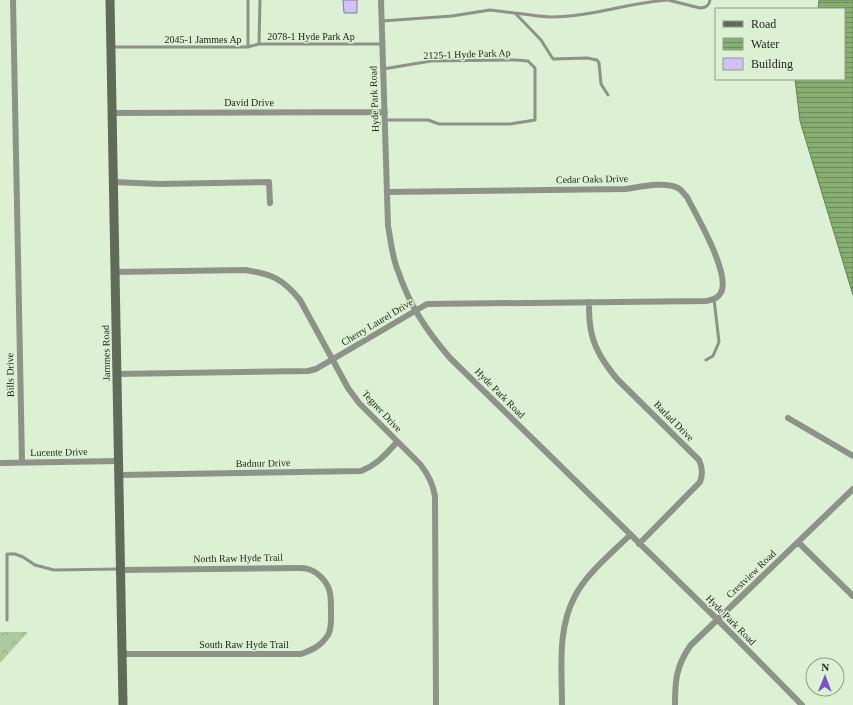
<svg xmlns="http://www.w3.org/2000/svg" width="853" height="705" viewBox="0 0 853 705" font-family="'Times New Roman',serif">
<defs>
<pattern id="forest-crowns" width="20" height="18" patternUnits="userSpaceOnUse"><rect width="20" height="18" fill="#adca9f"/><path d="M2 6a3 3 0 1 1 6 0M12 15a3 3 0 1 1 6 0" fill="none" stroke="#94ad88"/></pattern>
<pattern id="water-rules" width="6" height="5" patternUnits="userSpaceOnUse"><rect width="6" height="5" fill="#85ae70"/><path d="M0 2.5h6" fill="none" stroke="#6c8d5b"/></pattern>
</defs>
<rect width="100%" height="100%" fill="#dcf0d3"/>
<path fill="url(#forest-crowns)" d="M 0,632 L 28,632 L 0,663 Z"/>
<path fill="url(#water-rules)" stroke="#658455" d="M 819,0 L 853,0 L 853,295 L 800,121 L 795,79 L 844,79 L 844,9 L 818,9 Z"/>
<path fill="#cdc2fa" stroke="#827c99" d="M 343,0 L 357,0 L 357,13 L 344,13 Z"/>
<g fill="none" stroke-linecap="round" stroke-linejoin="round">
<path stroke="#8c9488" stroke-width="3" d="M 668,0 L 700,8 C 706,8 709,6 710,0
M 515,13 C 527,14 539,17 551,17 C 590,17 628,3 667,0
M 382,21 L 452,16 L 490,10 L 515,13 L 541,40 L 553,59 L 587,58 L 597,60 L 599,63 L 601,84 L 608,95
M 259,44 L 260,0
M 112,47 L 248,47 L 248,0
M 248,47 L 259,44 L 382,44
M 383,69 L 431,61 L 516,60 L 528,61 L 535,68 L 535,120 L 510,124 L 439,124 L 428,120 L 385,120
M 706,360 L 713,356 L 719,342 L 714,299
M 7,620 L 7,554 L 15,554 L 23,557 L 35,565 L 54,570 L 119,569"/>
<path stroke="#8c9488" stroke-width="6" d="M 13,0 L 22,462
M 381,0 L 388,226 C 391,241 392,257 398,271 C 410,306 426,330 450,358 L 718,620 L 802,705
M 112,113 L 385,112
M 114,182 L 159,184 L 269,182 L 270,203
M 115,272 L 245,270 C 272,274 283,279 300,300 L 348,388 L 359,403 L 420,464 C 428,474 433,484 435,496 L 436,705
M 589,302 C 589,310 589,317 590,324 C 592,346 604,363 617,379 L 699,460 C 703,468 703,474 700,482 L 639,544
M 117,374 L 308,371 L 316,369 L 427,304 L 706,301 C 711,300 717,299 720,294 C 733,277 696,215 687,197 C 684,194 682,190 678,188 C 665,181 640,187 626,189 L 387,192
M 788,418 L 853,456
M 0,463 L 119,461
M 119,475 L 361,471 C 378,464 385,455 397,442
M 798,542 L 853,596
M 121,570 L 298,568 C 301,568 305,568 308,569 C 318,572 328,582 330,593 C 331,599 331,605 331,611 C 331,619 332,628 328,635 C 321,646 312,650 301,654 L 123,654
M 562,705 C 562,669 557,629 575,596 C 586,574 612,553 630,535
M 675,705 C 675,680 676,667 690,646 L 853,489"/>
<path stroke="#606b5a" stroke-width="9" d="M 110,0 L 123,705"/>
</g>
<g text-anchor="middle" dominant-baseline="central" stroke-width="3" stroke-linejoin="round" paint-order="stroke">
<g font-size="10" fill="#1b2217" stroke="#dcf0d3">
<text x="311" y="36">2078-1 Hyde Park Ap</text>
<text x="203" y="39">2045-1 Jammes Ap</text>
<text transform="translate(467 54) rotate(-2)">2125-1 Hyde Park Ap</text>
<text transform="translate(374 99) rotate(-92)">Hyde Park Road</text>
<text x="249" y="102">David Drive</text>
<text transform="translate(592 179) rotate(-1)">Cedar Oaks Drive</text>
<text transform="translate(377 322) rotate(-31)">Cherry Laurel Drive</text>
<text transform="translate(106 353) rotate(-91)">Jammes Road</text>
<text transform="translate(10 375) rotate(-91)">Bills Drive</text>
<text transform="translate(500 393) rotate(45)">Hyde Park Road</text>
<text transform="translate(382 411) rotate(47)">Tegner Drive</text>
<text transform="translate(674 421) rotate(45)">Barlad Drive</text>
<text transform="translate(59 452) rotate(-1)">Lucente Drive</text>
<text transform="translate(263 463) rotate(-1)">Badnur Drive</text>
<text transform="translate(238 558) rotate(-1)">North Raw Hyde Trail</text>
<text transform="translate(751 574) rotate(-44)">Crestview Road</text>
<text transform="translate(731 620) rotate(45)">Hyde Park Road</text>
<text x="244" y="644">South Raw Hyde Trail</text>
</g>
</g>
<rect x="715" y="8" width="130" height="72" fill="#dcf0d3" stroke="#8f9e88"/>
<rect x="723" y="21" width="20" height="6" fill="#606b5a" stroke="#8f9e88"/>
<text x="751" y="28" font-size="12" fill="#1b2217">Road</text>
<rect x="723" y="38" width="20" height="12" fill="url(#water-rules)" stroke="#8f9e88"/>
<text x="751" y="48" font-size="12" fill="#1b2217">Water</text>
<rect x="723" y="58" width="20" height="12" fill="#cdc2fa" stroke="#8f9e88"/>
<text x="751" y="68" font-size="12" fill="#1b2217">Building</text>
<g transform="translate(825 677) rotate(1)"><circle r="19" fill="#dcf0d3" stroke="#8f9e88"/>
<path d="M0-3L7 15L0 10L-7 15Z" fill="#7952cc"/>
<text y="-6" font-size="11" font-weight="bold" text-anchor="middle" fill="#1b2217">N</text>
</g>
</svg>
